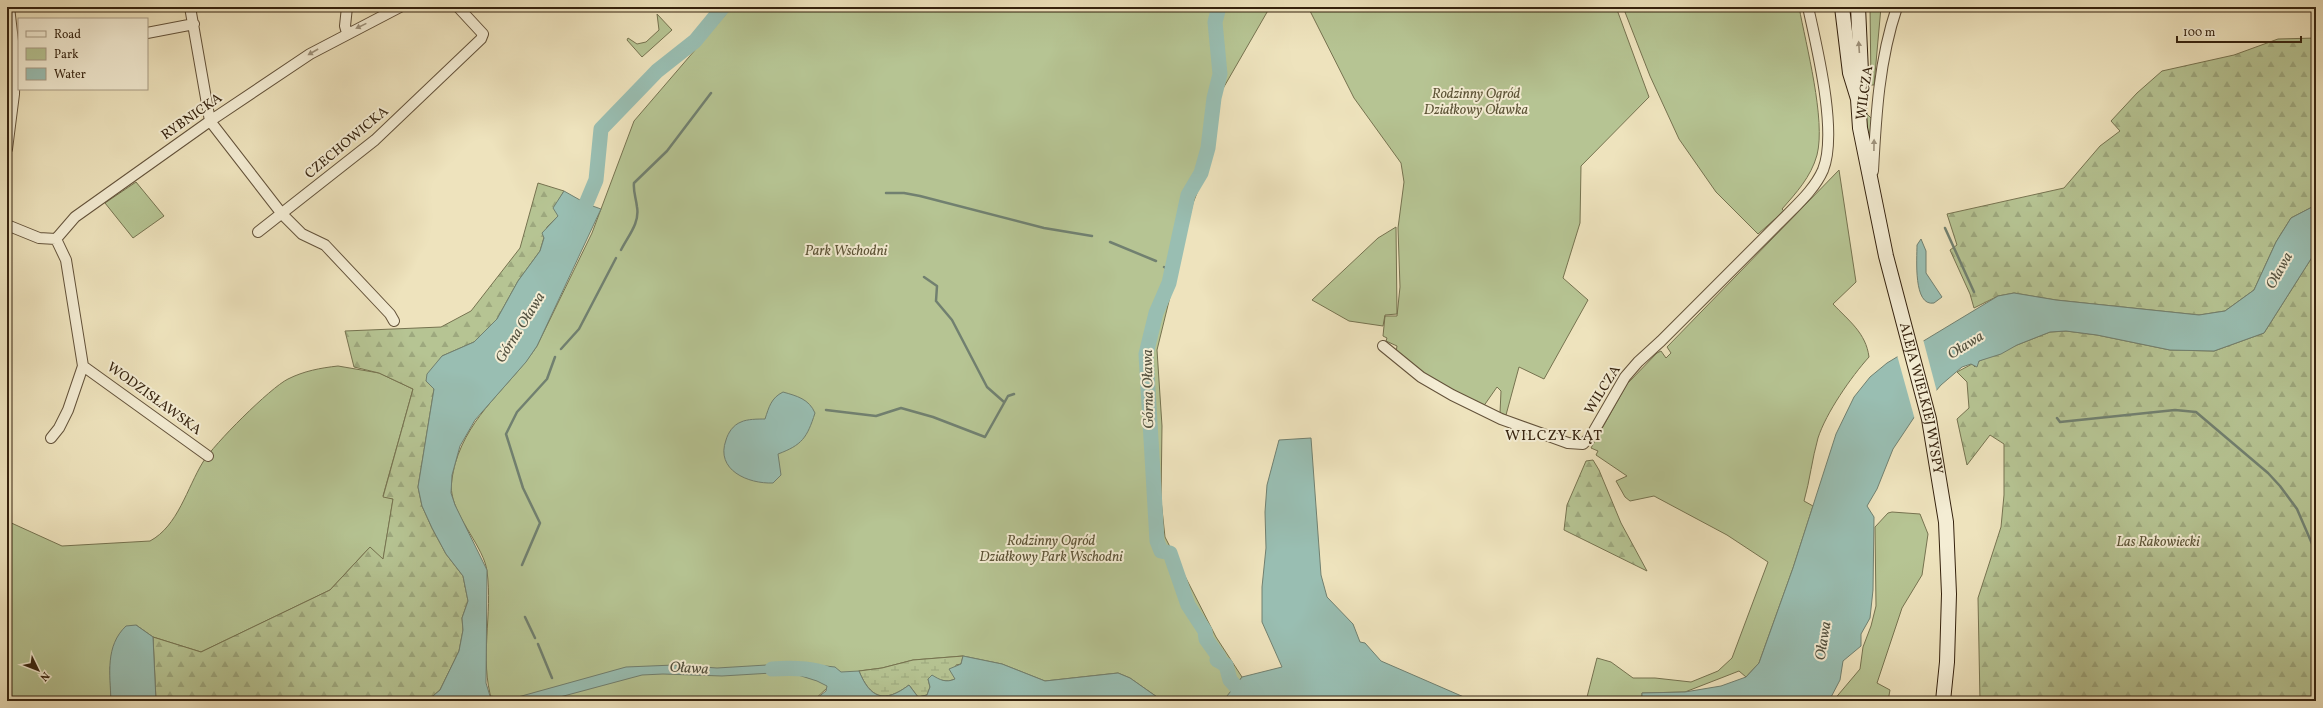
<svg xmlns="http://www.w3.org/2000/svg" width="2323" height="708" viewBox="0 0 2323 708" font-family="Vollkorn,serif">
<defs>
<pattern id="forest-firs" width="22" height="20" patternUnits="userSpaceOnUse"><rect width="22" height="20" fill="#b6c493"/><path d="M5 1l3.5 6h-7zM16 11l3.5 6h-7z" fill="#9da87e"/></pattern>
<pattern id="wetland-marsh" width="20" height="14" patternUnits="userSpaceOnUse"><rect width="20" height="14" fill="#b6c493"/><path d="M1 5h8M5 5V1M11 12h8M15 12V8" fill="none" stroke="#9da87e"/></pattern>
</defs>
<rect width="100%" height="100%" fill="#eee3bd"/>
<filter id="stains"><feTurbulence type="fractalNoise" baseFrequency=".005" numOctaves="4"/><feColorMatrix values="0 0 0 0 .2 0 0 0 0 .09 0 0 0 0 .02 0 0 0 .5 -.17"/></filter>
<radialGradient id="worn" r=".72"><stop offset=".6" stop-color="#630" stop-opacity="0"/><stop offset="1" stop-color="#630" stop-opacity=".3"/></radialGradient>
<path fill="#b6c493" stroke="#767350" d="M 732,7 L 1270,7 L 1221,92 L 1214,150 L 1193,203 L 1157,350 L 1162,426 L 1161,500 L 1165,537 L 1216,637 L 1242,677 L 1225,700 L 1168,701 L 1157,697 L 1130,678 L 1118,673 L 1045,681 L 1002,664 L 963,656 L 913,660 L 882,668 L 859,671 L 827,688 L 813,701 L 492,701 C 479,659 493,614 487,571 C 484,548 456,519 452,494 C 450,485 453,473 455,464 C 470,413 509,388 537,346 L 592,233 L 634,121 Z
M 1308,7 L 1616,7 L 1649,97 L 1581,166 L 1580,223 L 1563,278 L 1588,300 L 1544,379 L 1519,367 L 1506,415 L 1500,413 L 1501,391 L 1497,387 L 1483,407 L 1434,383 L 1396,352 L 1397,346 L 1386,341 L 1387,338 L 1383,336 L 1385,316 L 1397,316 L 1400,287 L 1398,228 L 1404,182 L 1401,163 L 1354,98 Z
M 1623,7 L 1799,7 C 1806,45 1826,120 1817,155 C 1811,177 1796,193 1782,209 L 1784,211 L 1758,234 L 1716,192 L 1679,139 L 1650,76 Z
M 1870,7 L 1881,7 L 1874,85 L 1871,85 Z
M 657,14 L 672,30 L 642,57 L 627,40 L 628,38 L 637,44 L 646,42 L 659,30 Z
M 7,31 L 11,71 L 7,109 Z
M 1864,46 L 1867,114 L 1872,119 L 1870,157 L 1863,91 Z
M 1839,170 L 1856,282 L 1833,304 C 1849,321 1866,333 1869,357 C 1851,377 1826,413 1818,438 C 1812,459 1810,480 1804,501 L 1813,506 L 1793,568 L 1759,663 L 1746,677 L 1739,671 L 1685,692 L 1642,693 L 1642,701 L 1586,701 L 1597,658 L 1611,662 L 1633,678 L 1655,678 L 1691,682 L 1718,671 L 1732,658 L 1768,562 L 1727,535 L 1654,496 L 1630,501 L 1625,497 L 1616,481 L 1627,476 L 1596,455 L 1598,451 L 1591,448 L 1627,384 L 1657,353 L 1661,351 L 1666,358 L 1671,353 L 1667,347 Z
M 136,182 L 164,216 L 133,238 L 105,203 Z
M 1396,227 L 1397,314 L 1385,315 L 1383,326 L 1349,321 L 1312,300 L 1378,238 Z
M 338,366 L 379,373 L 413,389 L 383,496 L 393,499 L 383,560 L 370,547 L 330,590 L 201,652 L 153,637 L 136,625 L 110,667 L 111,701 L 7,701 L 7,521 L 62,546 L 150,541 C 178,526 187,488 203,462 C 214,444 270,388 288,379 C 304,371 320,368 338,366 Z
M 1892,512 L 1920,514 L 1928,534 L 1922,575 L 1902,608 L 1877,683 L 1890,690 L 1888,701 L 1833,701 L 1860,669 L 1863,647 L 1871,626 L 1876,606 L 1875,527 L 1888,513 Z"/>
<path fill="url(#forest-firs)" stroke="#767350" d="M 2316,38 L 2316,205 L 2291,218 L 2276,242 L 2254,290 L 2225,311 L 2199,315 L 2056,300 L 2014,293 L 1998,296 L 1974,308 L 1970,294 L 1950,250 L 1957,245 L 1947,214 L 2064,188 L 2100,146 L 2120,131 L 2111,121 L 2137,93 L 2162,71 L 2234,55 L 2278,39 Z
M 538,183 L 564,191 L 560,198 L 558,216 L 547,227 L 540,251 L 518,281 L 497,319 L 474,342 L 442,356 L 426,381 L 434,389 L 418,487 L 422,506 L 432,528 L 446,554 L 463,576 L 468,601 L 462,618 L 463,630 L 459,651 L 440,690 L 427,701 L 156,701 L 153,637 L 201,652 L 330,590 L 370,547 L 383,559 L 393,499 L 383,497 L 413,389 L 379,373 L 354,367 L 345,331 L 441,327 L 471,311 L 520,248 Z
M 2316,251 L 2316,701 L 1980,701 L 1978,598 L 2001,527 L 2004,495 L 2004,444 L 1990,435 L 1967,465 L 1957,419 L 1969,408 L 1967,382 L 1957,372 L 1972,364 L 1975,367 L 1979,361 L 2017,345 L 2050,332 L 2066,331 L 2097,335 L 2170,350 L 2214,351 L 2264,333 Z
M 1593,460 L 1599,470 L 1621,523 L 1647,571 L 1564,530 L 1567,505 L 1586,461 Z"/>
<path fill="url(#wetland-marsh)" stroke="#767350" d="M 963,656 L 961,664 L 956,665 L 955,679 L 949,681 L 928,679 L 930,687 L 927,695 L 918,697 L 909,685 C 884,704 870,698 859,671 L 882,668 L 913,660 Z"/>
<path fill="#99beb2" stroke="#718070" d="M 564,191 L 587,204 L 601,209 L 537,346 L 526,362 L 475,420 L 460,446 L 452,475 L 451,493 L 455,505 L 487,570 L 486,683 L 490,696 L 513,699 L 513,701 L 427,701 L 440,690 L 459,651 L 463,630 L 462,618 L 468,601 L 463,576 L 446,554 L 432,528 L 422,506 L 418,487 L 434,389 L 426,381 L 427,374 L 442,356 L 474,342 L 497,319 L 518,281 L 540,251 L 544,238 L 542,233 L 558,216 L 553,208 Z
M 2316,205 L 2316,251 L 2264,333 L 2214,351 L 2170,350 L 2097,335 L 2066,331 L 2050,332 L 2017,345 L 2001,354 L 1979,361 L 1977,367 L 1971,364 L 1962,367 L 1941,385 L 1917,413 L 1893,449 L 1877,489 L 1867,506 L 1874,517 L 1873,590 L 1870,618 L 1861,634 L 1861,646 L 1843,661 L 1840,680 L 1829,701 L 1802,701 L 1800,699 L 1794,701 L 1642,701 L 1642,693 L 1685,692 L 1721,686 L 1746,677 L 1759,663 L 1793,568 L 1836,434 L 1854,397 L 1870,377 L 1887,363 L 1998,296 L 2014,293 L 2056,300 L 2199,315 L 2225,311 L 2254,290 L 2276,242 L 2291,218 Z
M 1921,239 L 1926,251 L 1926,273 L 1942,297 L 1934,303 C 1913,307 1917,258 1917,245 Z
M 783,392 C 797,396 809,399 815,413 C 807,438 802,445 778,454 L 781,475 L 773,483 C 748,484 715,470 726,440 C 728,433 733,425 741,422 C 747,419 758,419 765,419 C 769,407 771,398 783,392 Z
M 1311,438 L 1321,575 L 1327,597 L 1353,624 L 1360,642 L 1365,643 L 1381,661 L 1473,701 L 1223,701 L 1242,677 L 1282,667 L 1262,622 L 1262,587 L 1266,548 L 1265,512 L 1267,485 L 1279,440 Z
M 136,625 L 153,637 L 156,701 L 111,701 C 110,674 105,646 126,626 Z
M 963,656 L 1002,664 L 1045,681 L 1118,673 L 1130,678 L 1157,697 L 1168,701 L 813,701 L 826,691 L 827,686 L 817,681 L 795,674 L 807,664 L 835,667 L 841,672 L 859,671 C 870,698 884,704 909,685 L 918,697 L 927,695 L 930,687 L 928,679 L 932,675 C 940,680 946,683 955,679 L 949,669 L 961,664 Z
M 800,663 L 789,672 L 722,676 L 663,674 L 642,675 L 545,701 L 519,701 L 518,697 L 626,667 L 674,665 L 717,668 Z"/>
<path fill="#eee3bd" d="M 1923,339 L 1937,392 L 1915,420 L 1897,355 Z"/>
<g fill="none" stroke-linecap="round" stroke-linejoin="round">
<path stroke="#718070" stroke-width="2.5" d="M 1214,7 L 1218,8
M 886,193 L 904,193 L 920,196 L 1044,228 L 1092,236
M 1945,228 L 1974,292
M 1110,242 L 1156,261
M 621,250 C 628,236 640,223 637,207 C 636,198 633,191 634,183 L 667,151 L 711,93
M 1164,267 L 1171,271
M 924,277 L 937,286 L 936,301 L 952,320 L 987,387 L 1004,402
M 561,349 L 579,329 L 616,258
M 826,410 L 876,416 L 901,408 L 933,417 L 985,437 L 1008,396 L 1014,394
M 2057,418 L 2060,422 L 2175,410 L 2196,412 L 2268,473 L 2280,486 L 2297,509 L 2316,553
M 522,565 L 540,523 L 523,488 L 506,434 L 517,412 L 547,379 L 555,357
M 525,617 L 535,638
M 538,644 L 552,678"/>
<path stroke="#99beb2" stroke-width="15" d="M 1219,7 L 1215,22 L 1220,74 L 1214,98 L 1208,148 L 1201,173 L 1188,195 L 1169,283 L 1156,313 L 1146,354 L 1157,541 L 1161,551 L 1170,553 L 1188,605 L 1205,631 L 1206,639 L 1219,657 L 1217,660 L 1226,665 L 1230,680 L 1249,701
M 578,223 L 596,180 L 601,129 L 657,71 L 695,41 L 723,7
M 772,669 C 787,668 821,667 833,678 C 838,682 840,695 842,701"/>
<defs>
<path id="street" d="M 190,7 L 210,121 L 282,214 L 302,234 L 325,245 L 390,314 L 394,321
M 147,33 L 194,24
M 347,33 L 345,26 L 347,7
M 7,149 L 14,94 L 15,58 L 9,7
M 1873,171 C 1876,115 1879,60 1897,7
M 7,225 L 39,238 L 56,239 L 75,217 L 210,121 L 310,54 L 400,7
M 258,232 L 375,140 L 481,39 L 483,34 L 458,7
M 1383,346 L 1421,377 L 1452,395 L 1501,419 L 1568,443 L 1583,444 L 1591,436 L 1625,377 L 1638,362 L 1661,341 L 1791,211 C 1803,199 1816,186 1823,170 C 1838,133 1817,48 1808,7
M 83,366 L 208,456
M 51,438 L 59,428 L 68,410 L 83,366 L 66,260 L 56,239"/>
<g id="secondary">
<path id="s1" d="M 1842,7 L 1850,73 L 1858,99 L 1860,128 L 1886,256 L 1929,419 L 1946,522 L 1949,594 L 1947,662 L 1943,701"/>
<path d="M 1858,7 L 1861,72 L 1858,93"/>
</g>
</defs>
<use href="#street" stroke="#63523a" stroke-width="12"/>
<use href="#secondary" stroke="#35220e" stroke-width="16"/>
<use href="#street" stroke="#f4edd4" stroke-width="10"/>
<use href="#secondary" stroke="#f4edd4" stroke-width="14"/>
</g>
<defs><path id="oneway-solid" d="M-6-.8H1V-3.2L6.5 0L1 3.2V.8H-6Z"/></defs>
<g fill="#9e927b">
<use href="#oneway-solid" transform="translate(361 26) rotate(154)"/>
<use href="#oneway-solid" transform="translate(1859 47) rotate(-94)"/>
<use href="#oneway-solid" transform="translate(313 52) rotate(150)"/>
<use href="#oneway-solid" transform="translate(1874 145) rotate(-89)"/>
</g>
<g text-anchor="middle" dominant-baseline="central" stroke-width="4" stroke-linejoin="round" paint-order="stroke">
<g font-size="14" fill="#35220e" stroke="#f4edd4">
<text transform="translate(1865 93) rotate(-82)">WILCZA</text>
<text transform="translate(192 117) rotate(-35)">RYBNICKA</text>
<text transform="translate(347 143) rotate(-40)">CZECHOWICKA</text>
<text transform="translate(1603 390) rotate(-58)">WILCZA</text>
<text stroke="none"><textPath href="#s1" startOffset="400">ALEJA WIELKIEJ WYSPY</textPath></text>
<text transform="translate(154 399) rotate(36)">WODZISŁAWSKA</text>
</g>
<g font-size="14" font-style="italic" fill="#5c5336" stroke="#f4edd4">
<text x="1476" y="94">Rodzinny Ogród<tspan x="1476" dy="16">Działkowy Oławka</tspan></text>
<text x="846" y="251">Park Wschodni</text>
<text x="1051" y="541">Rodzinny Ogród<tspan x="1051" dy="16">Działkowy Park Wschodni</tspan></text>
<text x="2158" y="542">Las Rakowiecki</text>
</g>
<g font-size="15" font-style="italic" fill="#53513f" stroke="#f4edd4">
<text transform="translate(2280 271) rotate(-61)">Oława</text>
<text transform="translate(521 328) rotate(-58)">Górna Oława</text>
<text transform="translate(1966 346) rotate(-32)">Oława</text>
<text transform="translate(1149 389) rotate(-91)">Górna Oława</text>
<text transform="translate(1824 641) rotate(-81)">Oława</text>
<text transform="translate(689 669) rotate(3)">Oława</text>
</g>
<g font-size="15" letter-spacing="1" fill="#35220e" stroke="#f4edd4">
<text x="1554" y="436">WILCZY KĄT</text>
</g>
</g>
<rect width="2323" height="708" fill="none" stroke="#eee3bd" stroke-width="24"/>
<rect x="8" y="8" width="2307" height="692" fill="none" stroke="#35220e" stroke-width="2"/>
<rect x="12" y="12" width="2299" height="684" fill="none" stroke="#35220e"/>
<rect x="18" y="18" width="130" height="72" fill="#f4edd4" stroke="#a89c85"/>
<rect x="26" y="31" width="20" height="6" fill="#f4edd4" stroke="#a89c85"/>
<text x="54" y="38" font-size="12" fill="#35220e">Road</text>
<rect x="26" y="48" width="20" height="12" fill="#b6c493" stroke="#a89c85"/>
<text x="54" y="58" font-size="12" fill="#35220e">Park</text>
<rect x="26" y="68" width="20" height="12" fill="#99beb2" stroke="#a89c85"/>
<text x="54" y="78" font-size="12" fill="#35220e">Water</text>
<g transform="translate(38 670) rotate(133)" stroke="#f4edd4" stroke-width="3" paint-order="stroke">
<path d="M0-3L7 15L0 10L-7 15Z" fill="#35220e"/>
<text y="-6" font-size="11" font-weight="bold" text-anchor="middle" fill="#35220e">N</text>
</g>
<path d="M2177 36v6h124v-6" fill="none" stroke="#35220e" stroke-width="2"/>
<text x="2183" y="36" font-size="12" fill="#35220e" stroke="#f4edd4" stroke-width="3" paint-order="stroke">100 m</text>
<rect width="100%" height="100%" filter="url(#stains)"/>
<rect width="100%" height="100%" fill="url(#worn)"/>
</svg>
